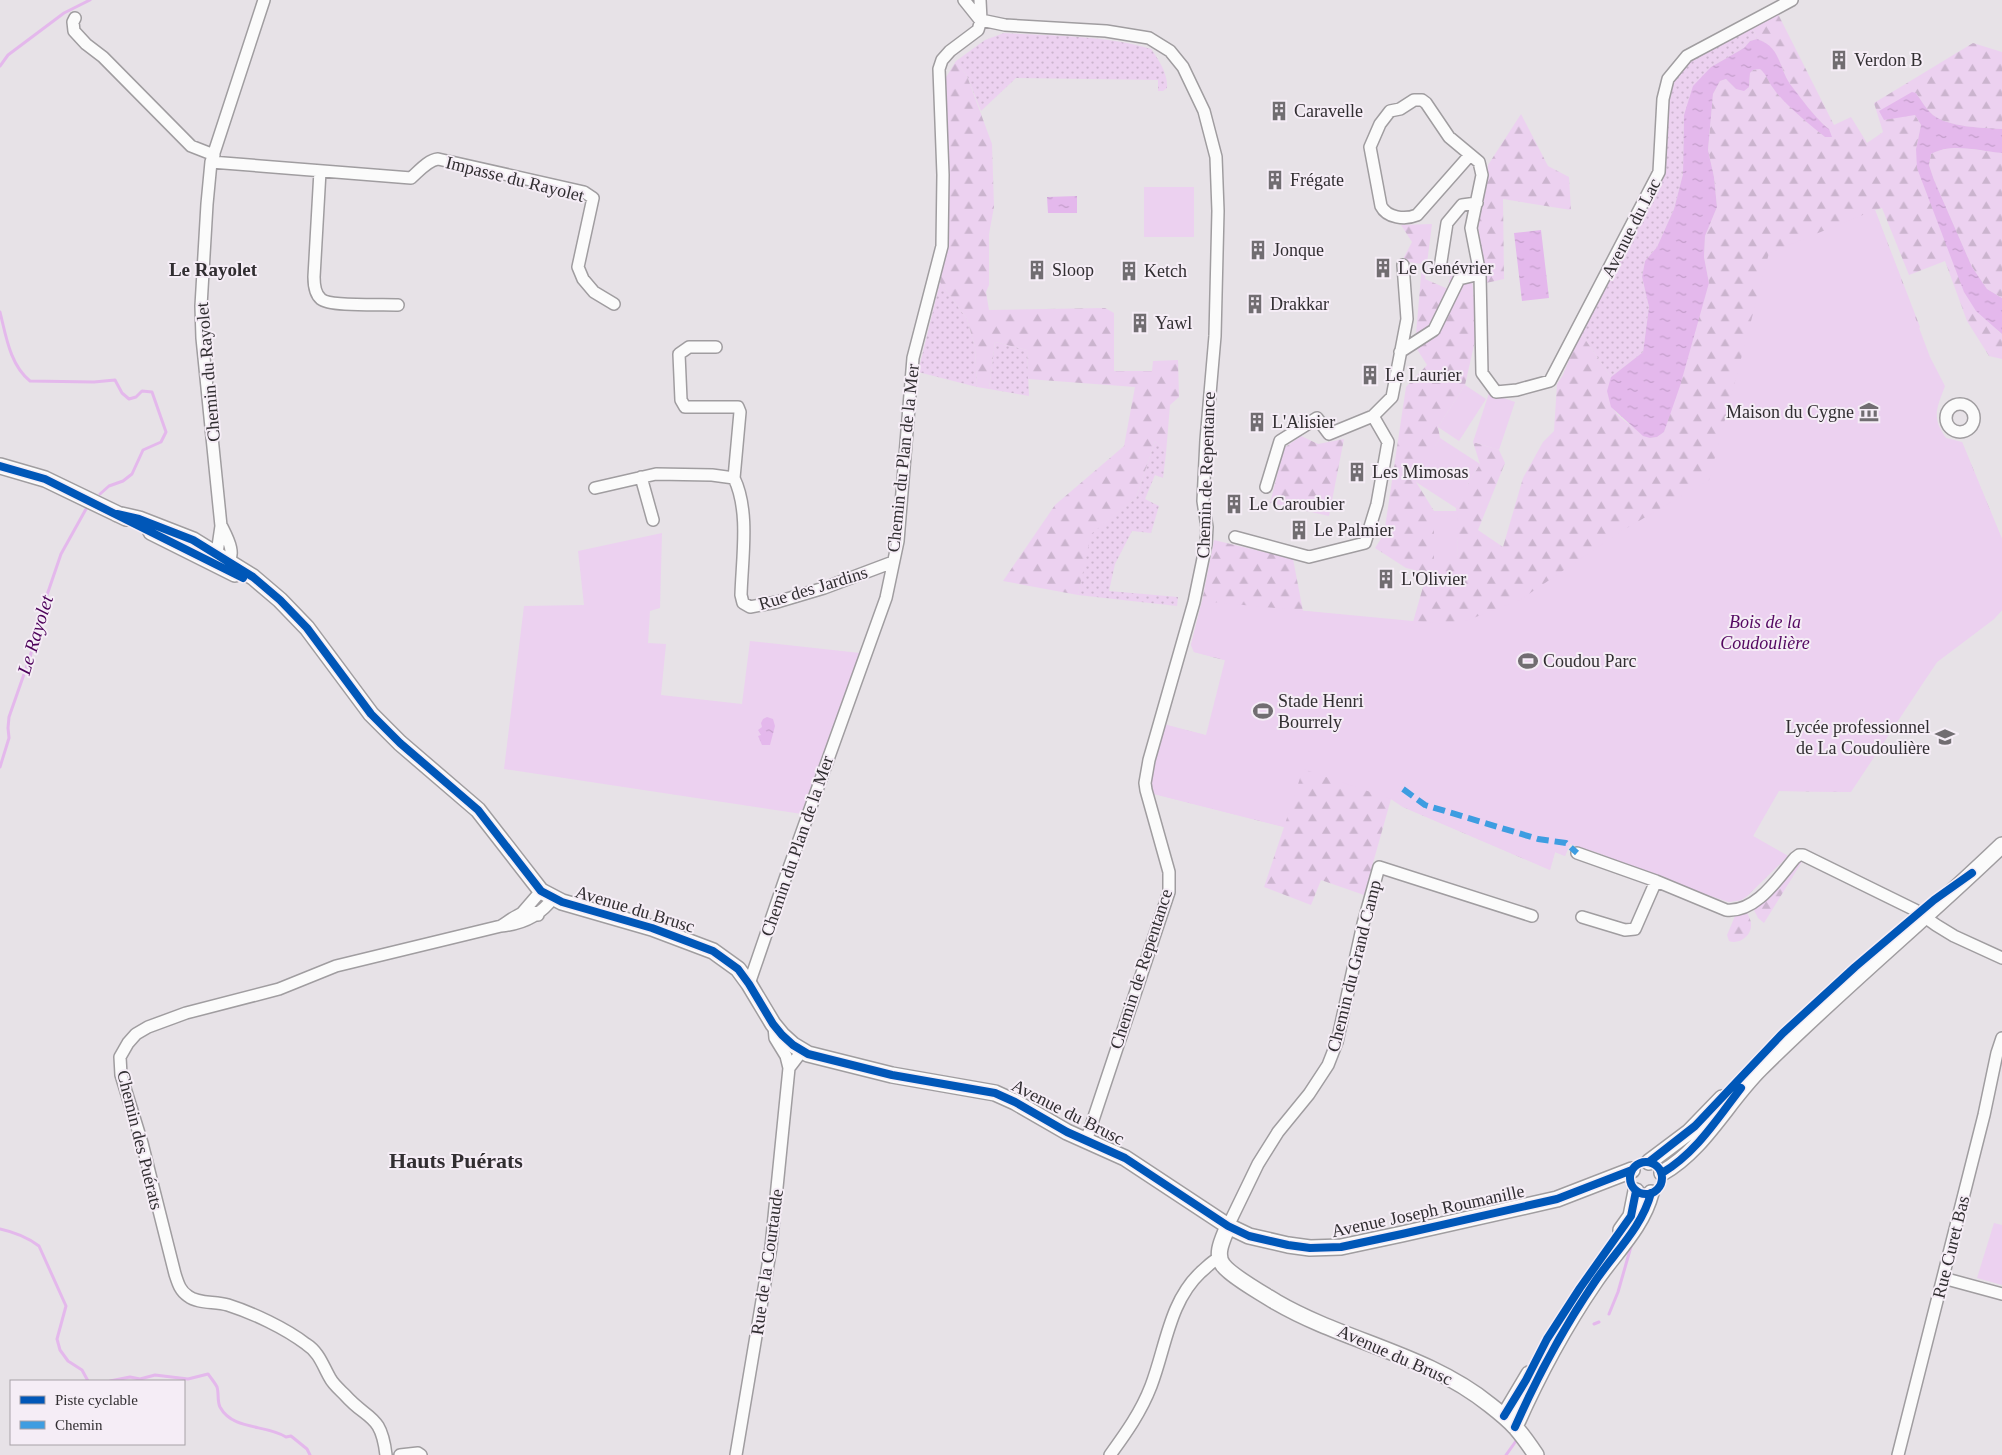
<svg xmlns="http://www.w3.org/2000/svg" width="2002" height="1455" viewBox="0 0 2002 1455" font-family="Georgia,serif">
<defs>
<pattern id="grass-dots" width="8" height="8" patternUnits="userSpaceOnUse" patternTransform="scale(1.25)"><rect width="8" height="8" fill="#ecd1f0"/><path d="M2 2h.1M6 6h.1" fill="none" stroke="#cbb4ce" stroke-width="1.8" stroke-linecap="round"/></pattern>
<pattern id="forest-firs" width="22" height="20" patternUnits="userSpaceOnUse" patternTransform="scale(1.25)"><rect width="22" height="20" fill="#ecd1f0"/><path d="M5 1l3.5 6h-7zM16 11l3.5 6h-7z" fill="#cbb4ce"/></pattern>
<pattern id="water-ripples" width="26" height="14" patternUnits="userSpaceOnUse" patternTransform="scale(1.25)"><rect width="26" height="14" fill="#e4b8ec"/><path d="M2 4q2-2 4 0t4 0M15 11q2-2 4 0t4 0" fill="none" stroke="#c49ecb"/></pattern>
</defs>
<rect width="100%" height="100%" fill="#e7e2e7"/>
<path fill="url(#grass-dots)" d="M 1752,27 L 1757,39 L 1750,41 L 1744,48 L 1711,67 L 1684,115 L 1683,174 L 1674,209 L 1657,247 L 1645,261 L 1642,277 L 1649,307 L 1643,352 L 1611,377 L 1580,332 L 1663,170 L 1666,103 L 1672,81 L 1689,62 Z
M 1004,33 C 1053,36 1105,35 1151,49 C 1159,60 1168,74 1167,88 L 1163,91 L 1158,91 L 1158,80 L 1016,78 L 981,111 L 967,76 L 956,61 L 985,40 Z
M 940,282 L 967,319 L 975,347 L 977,387 L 918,372 Z
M 995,342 L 1027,350 L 1029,396 L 989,389 Z
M 1155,441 L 1166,453 L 1163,478 L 1155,475 L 1145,499 L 1159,506 L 1151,533 L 1132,531 L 1115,564 L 1109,591 L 1178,597 L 1177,606 L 1078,595 L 1090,534 L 1136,498 Z"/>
<path fill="url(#forest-firs)" d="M 1778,14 L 1834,125 L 1851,117 L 1867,143 L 1883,132 L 1874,103 L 1973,43 L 2002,52 L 2002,129 C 1983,128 1948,127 1933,115 C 1926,109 1921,100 1916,93 L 1911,115 L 1915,115 L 1921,125 L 1916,149 L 1998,331 L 2002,334 L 2002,359 L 1989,356 L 1967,321 L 1945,261 L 1909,275 L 1882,208 L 1875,210 L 1920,327 L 1796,490 L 1962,442 L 2002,539 L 2002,610 L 1994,619 L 1937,662 L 1924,681 L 1845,755 L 1851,792 L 1779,791 L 1775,722 L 1767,811 L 1753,836 L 1788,856 L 1747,896 L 1741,900 L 1729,902 L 1599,853 L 1570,844 L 1565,856 L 1555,852 L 1550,870 L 1403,807 L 1391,799 L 1364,895 L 1321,880 L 1311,905 L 1264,887 L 1284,827 L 1154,794 L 1151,784 L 1163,724 L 1301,761 L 1321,686 L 1194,652 L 1191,645 L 1202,601 L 1214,540 L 1293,559 L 1303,611 L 1413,622 L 1427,573 L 1406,568 L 1375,548 L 1384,534 L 1406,387 L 1427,365 L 1415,346 L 1422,264 L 1402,261 L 1412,242 L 1401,225 L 1432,224 L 1425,279 L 1448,289 L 1452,265 L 1471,269 L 1477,332 L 1465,385 L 1438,427 L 1440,438 L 1427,459 L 1429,461 L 1416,482 L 1434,511 L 1434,561 L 1458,561 L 1456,508 L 1469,487 L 1467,485 L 1480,464 L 1473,442 L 1499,450 L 1505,463 L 1478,530 L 1503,547 L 1523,478 L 1543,442 L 1554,431 L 1557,384 L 1563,375 L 1580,332 L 1611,377 C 1602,413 1624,420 1650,438 L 1657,437 L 1664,432 L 1709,283 L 1704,257 L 1705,236 L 1717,207 L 1714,177 L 1708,150 L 1713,94 L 1720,81 L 1726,79 L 1736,89 L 1749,87 L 1750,73 L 1753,70 L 1760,69 L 1767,75 L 1773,88 L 1817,130 L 1825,137 L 1829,129 C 1818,121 1795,92 1788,81 C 1778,62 1778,46 1757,39 L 1752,27 Z
M 956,61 L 967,76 L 992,144 L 994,207 L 989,234 L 989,285 L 986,292 L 989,310 L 1105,308 L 1114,313 L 1114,371 L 1152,371 L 1153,361 L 1178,360 L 1179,397 L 1170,405 L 1166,453 L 1155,441 L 1136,498 L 1091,534 L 1078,595 L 1003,581 L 1055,505 L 1124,446 L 1135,387 L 1028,379 L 1027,350 L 995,342 L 989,389 L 977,387 L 975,347 L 967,319 L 940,282 L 946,252 L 945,79 Z
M 1521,114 L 1548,166 L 1569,177 L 1571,210 L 1503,199 L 1504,279 L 1486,283 L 1478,227 L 1488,165 Z
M 1955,147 L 2002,153 L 2002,298 L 1987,289 L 1972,267 L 1934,180 L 1929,165 L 1931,154 L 1937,151 Z
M 1301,436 L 1318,444 L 1344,439 L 1329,516 L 1270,503 L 1284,448 Z
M 1799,859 L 1803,860 L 1764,923 L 1758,918 L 1754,910 Z
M 1747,913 C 1749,917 1751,920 1751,924 C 1752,936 1739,945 1729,941 L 1727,935 L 1735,916 Z"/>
<path fill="#ecd1f0" d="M 1144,187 L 1194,187 L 1194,237 L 1144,237 Z
M 1875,210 L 1930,357 L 1945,386 C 1937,408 1931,417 1946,438 L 1962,442 L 2002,539 L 2002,610 L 1994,619 L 1937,662 L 1851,792 L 1779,791 L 1753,836 L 1788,856 L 1747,896 L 1741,900 L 1729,902 L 1662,881 L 1599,853 L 1570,844 L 1565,856 L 1555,852 L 1550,870 L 1403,807 L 1391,799 L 1303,769 L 1284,827 L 1154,794 C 1147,771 1158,747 1163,724 L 1206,735 L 1225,660 L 1194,652 L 1191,645 L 1202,601 L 1455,625 L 1520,600 L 1620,532 L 1709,480 L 1769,253 Z
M 1465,385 L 1486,399 L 1459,441 L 1438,427 Z
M 1489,393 L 1515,402 L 1499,450 L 1473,442 Z
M 1440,438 L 1480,464 L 1467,485 L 1470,487 L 1456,508 L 1416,482 L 1429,461 L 1426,459 Z
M 1434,511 L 1457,511 L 1458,561 L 1434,561 Z
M 662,533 L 660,608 L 650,611 L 648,643 L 666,644 L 661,695 L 742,704 L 750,641 L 860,653 L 802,814 L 504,769 L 524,606 L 584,605 L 578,551 Z
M 1994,1223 L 2002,1225 L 2002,1285 L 1977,1278 Z"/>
<path fill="url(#water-ripples)" d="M 1757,39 C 1781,47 1778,66 1790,84 C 1800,97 1816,119 1829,129 L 1832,137 L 1825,137 C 1810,125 1783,103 1773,88 C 1768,81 1767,75 1760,69 L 1753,70 L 1750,73 L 1749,87 L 1744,91 L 1736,89 L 1726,79 L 1720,81 L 1713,94 L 1708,150 L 1714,177 L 1717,207 L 1705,236 L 1704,257 L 1709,283 L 1680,386 L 1664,432 L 1657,437 L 1650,438 L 1643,436 L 1611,407 L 1607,391 L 1611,377 L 1643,352 L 1649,307 L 1642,277 L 1645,261 L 1657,247 L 1674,209 L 1683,174 L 1684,115 L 1693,86 L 1711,67 L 1744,48 L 1750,41 Z
M 1912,92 L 1916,93 C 1921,100 1926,109 1933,115 C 1948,127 1983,128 2002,129 L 2002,153 C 1979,151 1952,142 1931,154 L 1929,165 L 1934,180 L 1972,267 L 1987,289 L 2002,298 L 2002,334 L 1976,311 L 1964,292 L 1917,168 L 1916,149 L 1921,125 L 1915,115 L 1884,120 L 1879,111 Z
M 1077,196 L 1077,213 L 1048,213 L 1047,197 Z
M 1541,230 L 1549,298 L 1522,301 L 1514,233 Z
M 767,717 L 773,719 L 775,726 L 770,745 L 762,745 L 758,736 L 761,735 L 758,730 L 762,727 L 761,723 L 763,719 Z"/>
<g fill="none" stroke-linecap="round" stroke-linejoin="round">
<path stroke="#e4b8ec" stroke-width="3" d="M 0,66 L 8,55 L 64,13 L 90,0
M 0,312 C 6,336 10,365 30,381 L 94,382 L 115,380 L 122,393 L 129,399 L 136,397 L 142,391 L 152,392 L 166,432 L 161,442 L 143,450 L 132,474 L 123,481 L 109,486 L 100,494
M 0,767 L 9,738 L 8,728 L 9,717 L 30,657 L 47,595 L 61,554 L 86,509
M 0,1229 C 14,1232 27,1237 39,1246 L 66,1306 L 57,1339 L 60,1350 L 68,1361 L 82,1370 L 88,1381
M 1609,1314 L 1618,1292 L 1632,1243
M 1594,1324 L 1599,1322
M 110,1381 L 130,1377 L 140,1379 L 155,1375 L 188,1379 L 208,1374 C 211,1378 215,1383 217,1387 C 219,1393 217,1401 220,1407 C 233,1431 266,1424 286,1437 L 291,1436 L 307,1449 L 310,1455
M 1506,1455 L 1516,1441"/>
<defs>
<path id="street" d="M 964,0 L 980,20
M 75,18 L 73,22 L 74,31 L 86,44 L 103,57 L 191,146 L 214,155
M 981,20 L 1005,25 L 1106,31 L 1149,38 L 1170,51 L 1183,67 L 1204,111 L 1216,157 L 1218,211 L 1215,336 L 1206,440 L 1203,501 L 1207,527 L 1206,544 L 1194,602 L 1149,760 L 1145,783 L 1146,790 L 1169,872 L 1169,892 L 1086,1141
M 1470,155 L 1417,215 C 1405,220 1387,218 1381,206 L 1370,147 L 1380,124 L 1390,111 L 1400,109 L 1414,100 L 1422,100 L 1426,103 L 1449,137 L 1479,162 L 1482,175 L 1471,228 L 1480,274 L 1482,373 L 1496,392 L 1517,390 L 1550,381 L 1659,172 L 1663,99 L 1668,79 L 1687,56 L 1792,0
M 211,162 L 411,178 C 419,171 428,160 438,159 L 584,192 L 593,198 L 578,267 L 583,279 L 594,292 L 614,304
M 320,171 L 314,277 C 314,284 315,294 321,299 C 330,307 384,304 398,305
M 1440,268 L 1447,223 L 1462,205 L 1477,203
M 716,347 L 689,347 L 679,354 L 681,400 L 685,407 L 738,407 L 740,412 L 734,478
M 1400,352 L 1434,330 L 1459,279 L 1480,274
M1946 418a14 14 0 1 1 28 0a14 14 0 1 1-28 0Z
M 641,477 L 653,520
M 1266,487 L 1280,441 L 1317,418 L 1329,434 L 1373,416 L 1392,397 L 1407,319 L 1403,265
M 595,488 L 656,474 L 712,475 L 734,478 C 750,511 742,558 741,595 L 743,603 L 750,607 L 777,602 L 824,588 L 893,562
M 222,527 C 227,537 238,557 225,563 L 222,562
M 1235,537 L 1309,557 L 1365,543 L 1377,504 L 1388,442 L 1373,416
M 216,560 L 221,526 L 202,338 L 201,306 L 207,204 L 211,162 L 264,0
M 1577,853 L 1656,881 L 1726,910 C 1756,913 1778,878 1795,858 L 1799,855 L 1803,855 L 1915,910 L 1936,925 L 1954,936 L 2002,958
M 522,913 L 541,891
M 538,915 C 528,905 511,920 501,926 C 523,924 540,916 553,898
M 1582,917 L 1625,930 L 1635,929 L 1656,881
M 749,984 L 785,879 L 886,598 L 898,541 L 913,358 L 942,246 L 943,175 L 939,69 L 942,60 L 950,51 L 978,30 L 981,20 L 980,0
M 774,1026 L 775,1038 L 786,1056 L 789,1068
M 1228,1226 L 1258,1164 L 1278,1132 L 1309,1094 L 1328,1065 L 1337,1042 L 1363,924 L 1379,867 L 1532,916
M 1943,1278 L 2002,1294
M 386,1455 C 381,1413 368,1421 345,1395 C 340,1390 333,1384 330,1378 C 323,1366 319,1352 306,1344 C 285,1328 253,1313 228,1305 C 215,1301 198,1304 188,1296 C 180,1291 178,1283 175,1274 L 142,1143 L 121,1075 L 120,1057 L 128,1043 L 136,1034 L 148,1027 L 186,1013 L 279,989 L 336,966 L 501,926
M 400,1455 L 418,1453 L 421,1455
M 736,1455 L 771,1247 L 789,1068 L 802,1051
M 1110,1455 C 1126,1433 1141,1412 1151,1386 C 1166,1347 1169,1302 1201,1272 C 1207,1267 1212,1261 1219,1258
M 1898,1455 L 1984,1115 L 1997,1053 L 2002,1038"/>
<path id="secondary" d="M 0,466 L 45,479 L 126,518
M 117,514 L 139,519 L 193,540 L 253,577 L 280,600 L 307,628 L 371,714 L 400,743 L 478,810 L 541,891 L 562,902 L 652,928 L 713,951 L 738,969 L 749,984 L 773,1024 L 782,1035 L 793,1045 L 808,1054 L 892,1075 L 995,1093 L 1015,1102 L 1067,1132 L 1125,1158 L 1228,1226 L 1249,1236 L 1288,1245 L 1310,1248 L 1341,1247 L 1402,1234 L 1557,1199 L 1632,1170
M 151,532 L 235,574
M 1649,1162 L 1689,1132 L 1722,1098
M 1662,1173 C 1704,1149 1726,1103 1760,1069 C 1838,991 1923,921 2002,845
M 1228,1226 C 1224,1237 1214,1254 1223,1265 C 1231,1276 1263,1294 1276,1302 C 1345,1342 1427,1354 1490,1405 C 1499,1412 1508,1419 1516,1428 C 1523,1436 1530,1446 1536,1455
M 1621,1230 L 1631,1216 L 1636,1191
M 1504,1416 L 1529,1374
M 1515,1427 C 1538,1375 1562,1330 1594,1283 C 1613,1254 1642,1228 1651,1193"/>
</defs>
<use href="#street" stroke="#a09da0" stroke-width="14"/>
<use href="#secondary" stroke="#a09da0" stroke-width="18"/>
<use href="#street" stroke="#fbfbfb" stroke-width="11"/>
<use href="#secondary" stroke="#fbfbfb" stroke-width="15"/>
<path stroke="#3e9de1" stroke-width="6" stroke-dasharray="12 6" stroke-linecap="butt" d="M 1403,789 L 1425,805 L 1538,839 L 1566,843 L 1577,853"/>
<defs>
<path id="cycleway" d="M 0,466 L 45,479 L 243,578
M 117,514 L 139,519 L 193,540 L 253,577 L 280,600 L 307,628 L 371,714 L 400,743 L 478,810 L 541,891 L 562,902 L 652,928 L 713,951 L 738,969 L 749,984 L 773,1024 L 782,1035 L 793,1045 L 808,1054 L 892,1075 L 995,1093 L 1015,1102 L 1067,1132 L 1125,1158 L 1228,1226 L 1249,1236 L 1288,1245 L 1310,1248 L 1341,1247 L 1402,1234 L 1557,1199 L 1632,1170
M 1649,1162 L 1695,1126 L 1783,1033 L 1855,967 L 1934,900 L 1972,873
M1630 1178a16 16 0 1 1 32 0a16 16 0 1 1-32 0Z
M 1662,1173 C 1696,1153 1717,1119 1741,1088
M 1504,1416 L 1526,1380 L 1547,1339 L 1580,1288 L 1631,1216 L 1636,1191
M 1515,1427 C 1538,1375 1562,1330 1594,1283 C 1613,1254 1642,1228 1651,1193"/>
</defs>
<use href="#cycleway" stroke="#f5edf6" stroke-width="11"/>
<use href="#cycleway" stroke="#0057b8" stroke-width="8"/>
</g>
<defs>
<symbol id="building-bare" viewBox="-9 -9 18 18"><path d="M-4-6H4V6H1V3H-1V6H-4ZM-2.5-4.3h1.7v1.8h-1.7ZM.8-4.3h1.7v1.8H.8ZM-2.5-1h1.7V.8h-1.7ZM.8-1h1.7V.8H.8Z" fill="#716d71" stroke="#f5edf6" stroke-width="2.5" paint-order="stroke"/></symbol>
<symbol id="museum-bare" viewBox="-9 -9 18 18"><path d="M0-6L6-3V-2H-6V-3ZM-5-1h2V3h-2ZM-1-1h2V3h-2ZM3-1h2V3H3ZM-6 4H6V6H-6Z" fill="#716d71" stroke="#f5edf6" stroke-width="2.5" paint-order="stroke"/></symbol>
<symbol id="stadium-bare" viewBox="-9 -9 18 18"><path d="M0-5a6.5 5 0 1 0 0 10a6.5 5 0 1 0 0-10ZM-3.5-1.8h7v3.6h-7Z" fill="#716d71" stroke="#f5edf6" stroke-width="2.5" paint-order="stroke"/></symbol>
<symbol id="school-bare" viewBox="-9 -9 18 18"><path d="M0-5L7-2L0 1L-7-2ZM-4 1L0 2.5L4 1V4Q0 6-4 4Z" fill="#716d71" stroke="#f5edf6" stroke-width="2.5" paint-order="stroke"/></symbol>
</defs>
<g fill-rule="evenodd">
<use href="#building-bare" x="1825" y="46" width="28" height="28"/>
<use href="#building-bare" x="1265" y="97" width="28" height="28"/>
<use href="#building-bare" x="1261" y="166" width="28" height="28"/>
<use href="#building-bare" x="1244" y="236" width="28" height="28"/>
<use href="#building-bare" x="1369" y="254" width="28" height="28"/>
<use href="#building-bare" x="1023" y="256" width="28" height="28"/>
<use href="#building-bare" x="1115" y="257" width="28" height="28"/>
<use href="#building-bare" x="1241" y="290" width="28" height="28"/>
<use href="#building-bare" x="1126" y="309" width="28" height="28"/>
<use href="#building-bare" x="1356" y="361" width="28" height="28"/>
<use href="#museum-bare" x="1855" y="398" width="28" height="28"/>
<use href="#building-bare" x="1243" y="408" width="28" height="28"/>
<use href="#building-bare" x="1343" y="458" width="28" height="28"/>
<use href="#building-bare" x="1220" y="490" width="28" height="28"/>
<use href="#building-bare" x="1285" y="516" width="28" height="28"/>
<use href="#building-bare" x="1372" y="565" width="28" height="28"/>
<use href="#stadium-bare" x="1514" y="647" width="28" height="28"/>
<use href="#stadium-bare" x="1249" y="697" width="28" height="28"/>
<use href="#school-bare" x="1931" y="723" width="28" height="28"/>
</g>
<g text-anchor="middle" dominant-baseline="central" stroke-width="4" stroke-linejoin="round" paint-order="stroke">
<g font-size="18" fill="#312e31" stroke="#f5edf6" text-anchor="start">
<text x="1854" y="60">Verdon B</text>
<text x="1294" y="111">Caravelle</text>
<text x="1290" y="180">Frégate</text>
<text x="1273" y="250">Jonque</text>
<text x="1398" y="268">Le Genévrier</text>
<text x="1052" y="270">Sloop</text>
<text x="1144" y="271">Ketch</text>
<text x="1270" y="304">Drakkar</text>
<text x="1155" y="323">Yawl</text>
<text x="1385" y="375">Le Laurier</text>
<text x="1854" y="412" text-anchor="end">Maison du Cygne</text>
<text x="1272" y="422">L'Alisier</text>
<text x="1372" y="472">Les Mimosas</text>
<text x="1249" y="504">Le Caroubier</text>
<text x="1314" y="530">Le Palmier</text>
<text x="1401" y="579">L'Olivier</text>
<text x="1543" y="661">Coudou Parc</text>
<text x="1278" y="701">Stade Henri<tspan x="1278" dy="21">Bourrely</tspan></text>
<text x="1930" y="727" text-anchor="end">Lycée professionnel<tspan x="1930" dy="21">de La Coudoulière</tspan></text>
</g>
<g font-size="18" fill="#312e31" stroke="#f5edf6">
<text transform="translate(515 179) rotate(14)">Impasse du Rayolet</text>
<text transform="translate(1631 228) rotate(-63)">Avenue du Lac</text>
<text transform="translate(208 372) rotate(-95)">Chemin du Rayolet</text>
<text transform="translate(903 458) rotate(-84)">Chemin du Plan de la Mer</text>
<text transform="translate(1206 475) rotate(-88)">Chemin de Repentance</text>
<text transform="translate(813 588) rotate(-17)">Rue des Jardins</text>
<text transform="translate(797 846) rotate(-71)">Chemin du Plan de la Mer</text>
<text transform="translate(635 909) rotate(17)">Avenue du Brusc</text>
<text transform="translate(1354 966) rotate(-76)">Chemin du Grand Camp</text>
<text transform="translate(1141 969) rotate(-72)">Chemin de Repentance</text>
<text transform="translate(1068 1112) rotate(27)">Avenue du Brusc</text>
<text transform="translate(140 1140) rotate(76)">Chemin des Puérats</text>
<text transform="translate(1428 1211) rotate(-12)">Avenue Joseph Roumanille</text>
<text transform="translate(1951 1247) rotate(-76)">Rue Curet Bas</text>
<text transform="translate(767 1262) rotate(-82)">Rue de la Courtaude</text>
<text transform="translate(1395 1355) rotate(24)">Avenue du Brusc</text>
</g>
<g font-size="18" font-style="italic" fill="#540861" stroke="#f5edf6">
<text x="1765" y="622">Bois de la<tspan x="1765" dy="21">Coudoulière</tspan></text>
</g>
<g font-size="19" font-weight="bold" fill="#312e31" stroke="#f5edf6">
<text x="213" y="269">Le Rayolet</text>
</g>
<g font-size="19" font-style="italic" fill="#4c0059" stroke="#f5edf6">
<text transform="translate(35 635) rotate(-73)">Le Rayolet</text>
</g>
<g font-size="22" font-weight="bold" fill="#312e31" stroke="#f5edf6">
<text x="456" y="1160">Hauts Puérats</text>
</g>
</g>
<rect x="10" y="1380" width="175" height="65" fill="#f5edf6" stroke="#a7a1a7"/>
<rect x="20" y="1396" width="25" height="8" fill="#0057b8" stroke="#a7a1a7"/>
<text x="55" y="1405" font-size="15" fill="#312e31">Piste cyclable</text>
<rect x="20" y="1421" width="25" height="8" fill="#3e9de1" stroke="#a7a1a7"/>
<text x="55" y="1430" font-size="15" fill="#312e31">Chemin</text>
</svg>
